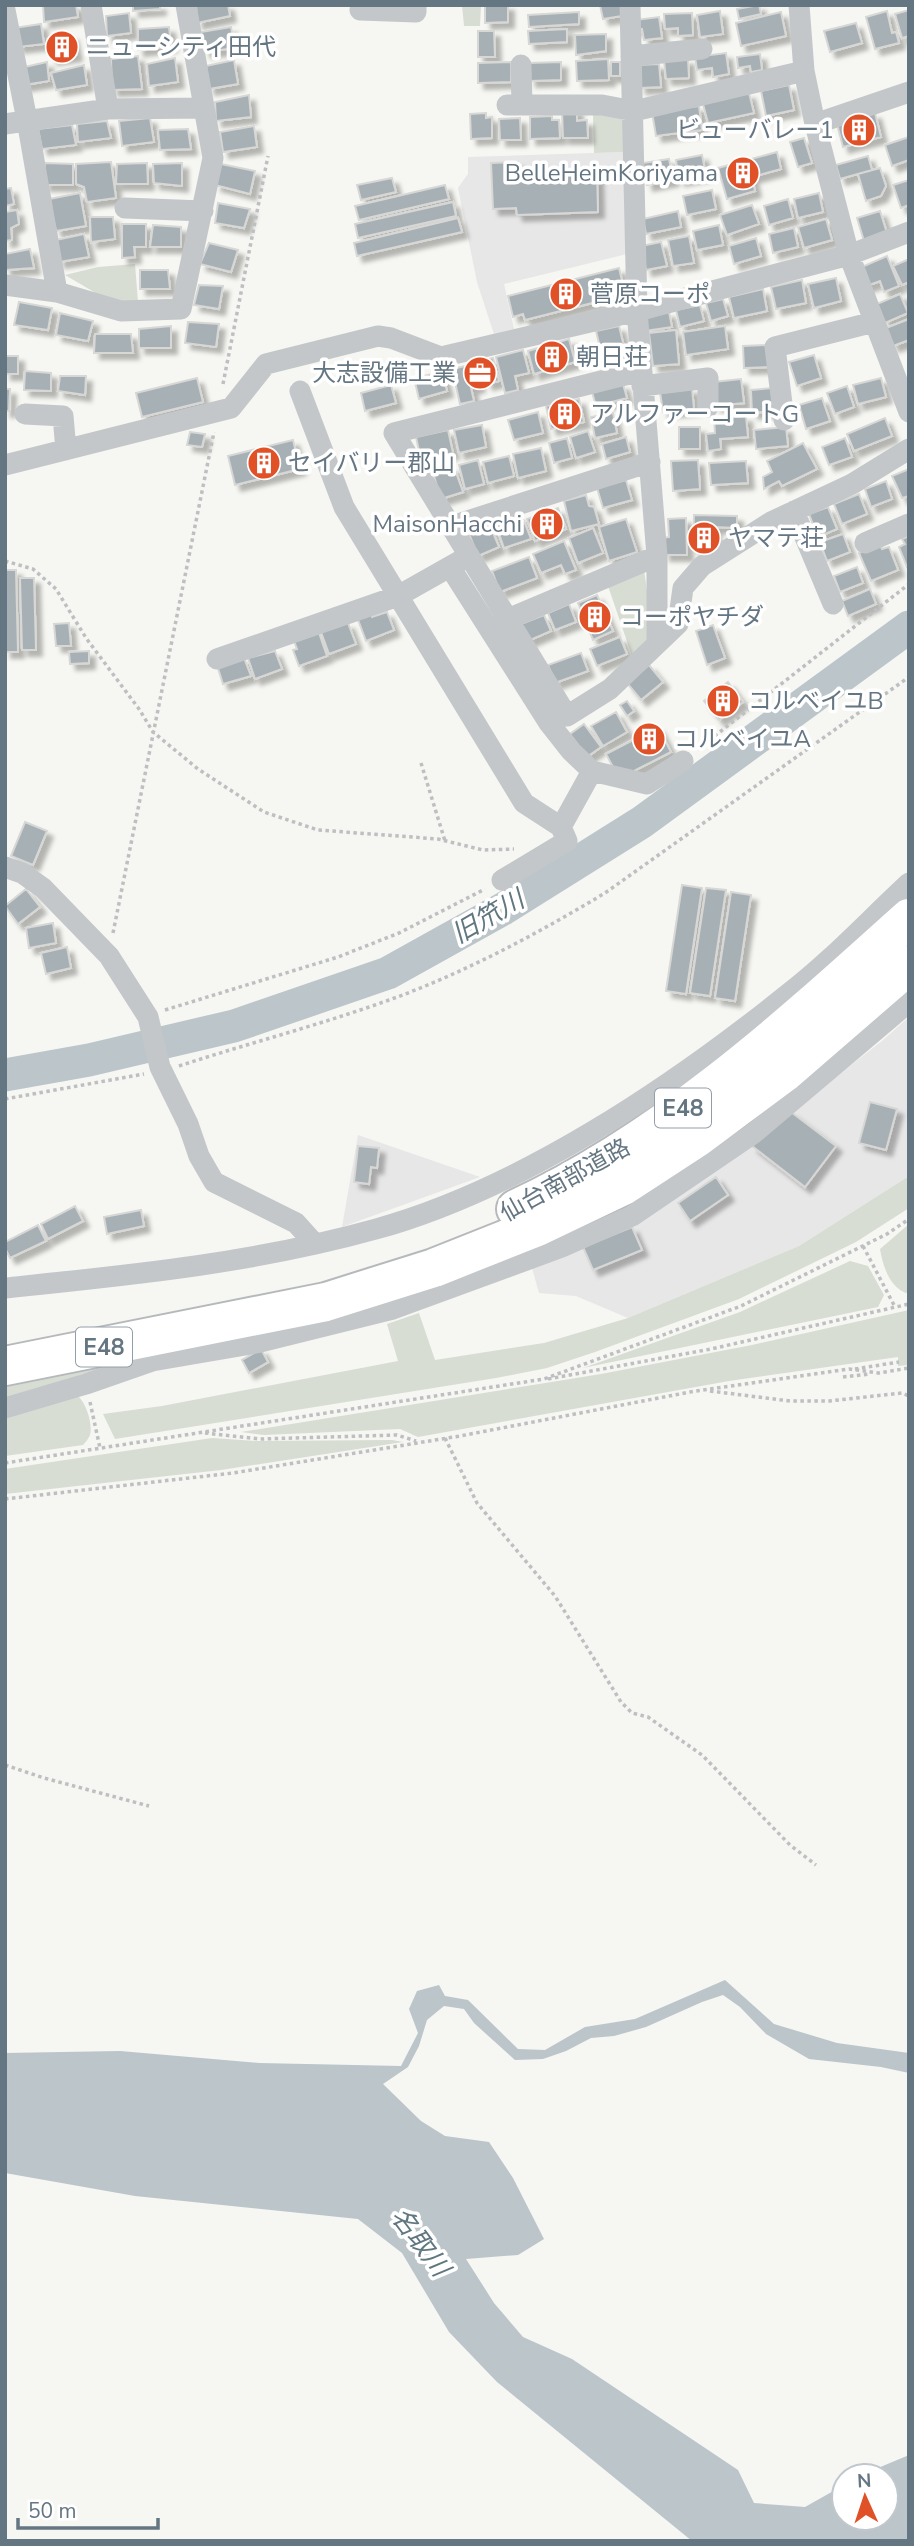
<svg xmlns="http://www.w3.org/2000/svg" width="914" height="2546" viewBox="0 0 914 2546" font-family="'Nunito Sans','Noto Sans JP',sans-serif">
<defs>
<filter id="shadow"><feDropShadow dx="6" dy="6" stdDeviation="2" flood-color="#0004"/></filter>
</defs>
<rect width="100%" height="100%" fill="#f6f6f2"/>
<path fill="#e6e7e6" d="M 624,152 L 627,254 L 504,284 L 514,329 L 494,334 L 477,282 L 458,188 L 468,174 L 468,157 Z
M 909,1017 L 909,1176 L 799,1246 L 628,1318 L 576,1296 L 539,1293 L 532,1268 L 806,1100 L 882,1041 Z
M 358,1135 L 480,1177 L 342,1227 Z"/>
<path fill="#d7ddd3" d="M 462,5 L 481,5 L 480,26 L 464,26 Z
M 618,113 L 624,121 L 624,152 L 594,153 L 593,114 Z
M 135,264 L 138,302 L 111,302 L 65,275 L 98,267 Z
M 644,570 L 654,638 L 632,656 L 608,586 Z
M 909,1176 L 909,1208 L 856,1242 L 739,1299 L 595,1352 L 547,1368 L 496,1378 L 115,1439 L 103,1414 L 162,1406 L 398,1361 L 387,1324 L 419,1313 L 435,1360 L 544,1343 L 628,1318 L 799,1246 Z
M 909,1224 L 909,1294 C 890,1289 883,1267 880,1249 Z
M 850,1261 L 868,1266 L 884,1295 L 878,1307 L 583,1368 L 740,1312 Z
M 909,1310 L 909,1365 L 898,1366 L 898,1357 L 729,1381 L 418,1437 L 400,1429 L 264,1435 L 241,1432 L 601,1374 L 752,1345 Z
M 135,1357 L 5,1400 L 5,1383 Z
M 78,1396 C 86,1403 93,1424 90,1435 C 89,1438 85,1443 83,1445 L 5,1456 L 5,1413 Z
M 212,1438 L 257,1441 L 392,1440 L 403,1442 L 221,1470 L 5,1494 L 5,1469 Z"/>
<path fill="#bbc5ca" d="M 725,1980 L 774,2024 L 837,2043 L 909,2053 L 909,2073 L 881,2067 L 809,2059 L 766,2034 L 740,2007 L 723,1995 L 702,2002 L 646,2027 L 614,2036 L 591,2038 L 566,2051 L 543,2059 L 515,2060 L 474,2023 L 464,2009 L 444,2006 L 427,2020 L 419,2046 L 408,2067 L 383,2084 L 421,2121 L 445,2136 L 489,2142 L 513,2178 L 544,2239 L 518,2255 L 466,2259 L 494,2303 L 523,2337 L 572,2359 L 738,2470 L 754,2503 L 805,2507 L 844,2485 L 844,2518 L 886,2518 L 886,2476 L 859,2476 L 909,2455 L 909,2541 L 692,2541 L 497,2382 L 449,2332 L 402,2253 L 358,2219 L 135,2196 L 5,2173 L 5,2053 L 120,2051 L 259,2063 L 401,2066 L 418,2033 L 409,2009 L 417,1991 L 439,1985 L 445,1996 L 468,2000 L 518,2049 L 545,2050 L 585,2027 L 635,2019 Z"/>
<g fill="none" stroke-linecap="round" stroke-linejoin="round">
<path stroke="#bbc5ca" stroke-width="33" d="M 5,1075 L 89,1060 L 234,1026 L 388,973 L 503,909 L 642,822 L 909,627"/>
</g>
<path fill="#a7b0b5" stroke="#d7d7d5" stroke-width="2" filter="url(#shadow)" d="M 43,5 L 76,5 L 78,17 L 44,22 Z
M 133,5 L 160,5 L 160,9 L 133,11 Z
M 196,5 L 228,5 L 230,16 L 197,23 Z
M 485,5 L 508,5 L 508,22 L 485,23 Z
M 600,5 L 622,5 L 622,16 L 603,19 Z
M 759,5 L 761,14 L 739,19 L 737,9 Z
M 909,10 L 909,36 L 902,38 L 895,14 Z
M 720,11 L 723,34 L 700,37 L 697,15 Z
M 887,11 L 892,33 L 896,32 L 899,43 L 875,49 L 866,17 Z
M 579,12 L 579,24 L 529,27 L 528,15 Z
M 781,12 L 786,36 L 741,46 L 736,23 Z
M 129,13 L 131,33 L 107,36 L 106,16 Z
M 692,13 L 693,35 L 678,36 L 678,28 L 665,29 L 664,14 Z
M 659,17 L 662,38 L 644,40 L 642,29 L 636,30 L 635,20 Z
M 856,23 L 862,43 L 830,52 L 824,31 Z
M 41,24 L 44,44 L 18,47 L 14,28 Z
M 169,27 L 171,46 L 138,50 L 138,29 Z
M 231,27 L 235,48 L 205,52 L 201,32 Z
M 567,29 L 567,42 L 529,44 L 528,31 Z
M 478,31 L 494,31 L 495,57 L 478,57 Z
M 606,34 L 606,51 L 576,55 L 575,35 Z
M 72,35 L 76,55 L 52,59 L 48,39 Z
M 726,53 L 729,74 L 713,77 L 712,68 L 697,70 L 695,57 Z
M 760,54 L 762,70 L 751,72 L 750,66 L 738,68 L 737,57 Z
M 138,56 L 142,89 L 112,90 L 111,59 Z
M 175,58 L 178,82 L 149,86 L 147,64 Z
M 608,59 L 609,80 L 577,81 L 576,61 Z
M 688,59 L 689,78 L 666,79 L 664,60 Z
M 234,60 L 238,84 L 209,89 L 206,66 Z
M 47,62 L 49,81 L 24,85 L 20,68 Z
M 511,62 L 511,82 L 478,83 L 478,63 Z
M 561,62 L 561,80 L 530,81 L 529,63 Z
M 611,62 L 620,62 L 620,76 L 611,76 Z
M 659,64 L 661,87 L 640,88 L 638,65 Z
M 84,65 L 87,85 L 56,90 L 51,73 Z
M 789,85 L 794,110 L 766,116 L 761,91 Z
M 749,93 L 754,113 L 708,123 L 703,104 Z
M 249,95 L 251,117 L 216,121 L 215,102 Z
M 699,106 L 702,130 L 656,136 L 652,112 Z
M 577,109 L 577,121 L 587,120 L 588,138 L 563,138 L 562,110 Z
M 486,113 L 486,118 L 492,117 L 492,138 L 471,139 L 470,114 Z
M 875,113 L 881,137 L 843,147 L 837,124 Z
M 552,116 L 552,120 L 559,120 L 560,138 L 530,139 L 530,117 Z
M 150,118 L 154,142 L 122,146 L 119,121 Z
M 520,118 L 521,140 L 500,140 L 499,119 Z
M 107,121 L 111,138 L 78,142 L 77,124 Z
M 72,125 L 76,145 L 42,149 L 38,129 Z
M 254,126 L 257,147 L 223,152 L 220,132 Z
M 188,129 L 191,149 L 160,150 L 158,130 Z
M 909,137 L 909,160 L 892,166 L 885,145 Z
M 804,138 L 812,163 L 798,167 L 790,142 Z
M 777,152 L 781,169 L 752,177 L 755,191 L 727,199 L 718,168 Z
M 702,155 L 706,175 L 679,180 L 676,160 Z
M 868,156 L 872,170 L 840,179 L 836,165 Z
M 669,159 L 673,180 L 647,185 L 643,163 Z
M 111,162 L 116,198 L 87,202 L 84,187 L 76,184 L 76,164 Z
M 518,162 L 518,172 L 597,169 L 598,212 L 517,215 L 516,208 L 493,209 L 491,163 Z
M 45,163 L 73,164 L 73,185 L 44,185 Z
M 147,163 L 148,184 L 116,184 L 117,164 Z
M 182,163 L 182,186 L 154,183 L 153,164 Z
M 221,164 L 255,171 L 250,194 L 215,185 Z
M 880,168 L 886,186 L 881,196 L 866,201 L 858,174 Z
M 392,178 L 396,192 L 361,200 L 357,185 Z
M 909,180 L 909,205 L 901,208 L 893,185 Z
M 445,185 L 449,199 L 359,220 L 355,206 Z
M 11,188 L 14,204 L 5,206 L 5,189 Z
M 712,190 L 716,209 L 687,215 L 683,196 Z
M 80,193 L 86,226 L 56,231 L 49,199 Z
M 819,193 L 823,212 L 798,218 L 794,199 Z
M 788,199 L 793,218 L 769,225 L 764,206 Z
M 453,202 L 456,216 L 358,238 L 355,224 Z
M 218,203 L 250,209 L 244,228 L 215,223 Z
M 752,205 L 759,224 L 727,235 L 720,215 Z
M 17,210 L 19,224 L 11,228 L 12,240 L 5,241 L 5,212 Z
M 678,211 L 681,227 L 646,234 L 643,219 Z
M 880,211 L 887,233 L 864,241 L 857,218 Z
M 90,217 L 113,217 L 115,239 L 91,242 Z
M 458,218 L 462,232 L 357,256 L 354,243 Z
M 826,219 L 832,240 L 804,248 L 798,227 Z
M 122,224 L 146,224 L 146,247 L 134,247 L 135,257 L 122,258 Z
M 153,225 L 181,227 L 181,247 L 150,247 Z
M 719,225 L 723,245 L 697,250 L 693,231 Z
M 794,228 L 798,247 L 773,253 L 769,234 Z
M 84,234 L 89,257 L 59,262 L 56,240 Z
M 689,236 L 694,263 L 673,266 L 668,240 Z
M 756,238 L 761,256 L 734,264 L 729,246 Z
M 661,242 L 667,266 L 646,270 L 641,246 Z
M 209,243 L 238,250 L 231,272 L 200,264 Z
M 30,249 L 34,268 L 5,270 L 5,254 Z
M 887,256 L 899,286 L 884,292 L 880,281 L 864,287 L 857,269 Z
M 909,259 L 909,282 L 902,285 L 893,266 Z
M 619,268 L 624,289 L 614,291 L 616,297 L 525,320 L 523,314 L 513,317 L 508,296 Z
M 140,270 L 168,270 L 170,289 L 140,289 Z
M 836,278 L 841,301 L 814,308 L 808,284 Z
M 802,280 L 806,303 L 776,309 L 771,287 Z
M 199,285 L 223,286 L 219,309 L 194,305 Z
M 763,289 L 767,311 L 734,318 L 729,297 Z
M 900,294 L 908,313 L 885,323 L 877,304 Z
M 723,299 L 728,316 L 711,321 L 706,303 Z
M 19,302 L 52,308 L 48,330 L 14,325 Z
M 700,305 L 704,321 L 680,327 L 676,310 Z
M 669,312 L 672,327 L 645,331 L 646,316 Z
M 60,313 L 93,321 L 88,341 L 56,335 Z
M 909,319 L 909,340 L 893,346 L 886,328 Z
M 188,322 L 219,324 L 216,347 L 185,343 Z
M 171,326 L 171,348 L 139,348 L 139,329 Z
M 619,326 L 625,351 L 602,356 L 596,331 Z
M 725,326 L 728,349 L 686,355 L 683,332 Z
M 676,330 L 679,364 L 653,366 L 649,333 Z
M 95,334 L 131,334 L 133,353 L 94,353 Z
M 569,339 L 575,362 L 534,374 L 528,351 Z
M 768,345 L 769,367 L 744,368 L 743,346 Z
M 523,350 L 529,373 L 515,376 L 518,390 L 505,393 L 496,357 Z
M 814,355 L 821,378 L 797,386 L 789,362 Z
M 5,356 L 18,356 L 18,374 L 5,374 Z
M 493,358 L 499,381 L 487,384 L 481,361 Z
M 474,364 L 479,386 L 471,388 L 474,401 L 460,404 L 452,369 Z
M 25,371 L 51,373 L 51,391 L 24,390 Z
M 442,372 L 447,391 L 419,399 L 414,378 Z
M 60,376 L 86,376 L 85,395 L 58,391 Z
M 197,378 L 203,402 L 142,417 L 136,393 Z
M 881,378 L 886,397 L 858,404 L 853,385 Z
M 741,379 L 744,403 L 715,406 L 713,382 Z
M 623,384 L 627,398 L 596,406 L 592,392 Z
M 391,385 L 396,403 L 365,411 L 361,393 Z
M 847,386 L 854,407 L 835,414 L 827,393 Z
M 692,388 L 694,409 L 663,412 L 660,392 Z
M 772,388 L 774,411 L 752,413 L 751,390 Z
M 5,389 L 10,389 L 9,411 L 5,411 Z
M 822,398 L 830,421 L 806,429 L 799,405 Z
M 579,399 L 584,422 L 551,429 L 546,406 Z
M 538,412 L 543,433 L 514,440 L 508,420 Z
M 613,413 L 617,433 L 595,438 L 591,417 Z
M 746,416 L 748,437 L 720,439 L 721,449 L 708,451 L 706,434 L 715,433 L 714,419 Z
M 885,418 L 892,436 L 854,451 L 847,434 Z
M 482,425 L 486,447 L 459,453 L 454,430 Z
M 679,427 L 700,427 L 700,449 L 679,449 Z
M 786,427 L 788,446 L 756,449 L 754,430 Z
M 448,430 L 453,453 L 421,460 L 416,437 Z
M 588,431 L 595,452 L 576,458 L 570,437 Z
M 190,432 L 205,434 L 202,447 L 187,445 Z
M 626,437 L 630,452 L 606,459 L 602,444 Z
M 567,438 L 572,458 L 554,463 L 549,443 Z
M 845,438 L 852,457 L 829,465 L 822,447 Z
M 293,440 L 300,469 L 235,485 L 228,456 Z
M 803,443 L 817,469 L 782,486 L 779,481 L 764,489 L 763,477 L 772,472 L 767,461 Z
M 541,448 L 546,471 L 518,478 L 513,454 Z
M 509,456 L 514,476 L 488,483 L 483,462 Z
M 478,460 L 484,484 L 465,489 L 459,465 Z
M 698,460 L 700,489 L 673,491 L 671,461 Z
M 746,461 L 748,483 L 711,485 L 709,463 Z
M 454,467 L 463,492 L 441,499 L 433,473 Z
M 909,469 L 909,496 L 902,498 L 892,476 Z
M 626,480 L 632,500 L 603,508 L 597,488 Z
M 886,481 L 892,499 L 871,507 L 865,489 Z
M 859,494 L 867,514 L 842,524 L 834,504 Z
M 586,495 L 589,506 L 594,507 L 599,524 L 571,531 L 564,501 Z
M 828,507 L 837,529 L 818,537 L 809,514 Z
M 558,508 L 566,529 L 535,541 L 527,519 Z
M 694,515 L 737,516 L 737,528 L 715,527 L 715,548 L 693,548 Z
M 522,516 L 531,539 L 504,548 L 496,525 Z
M 686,518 L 687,555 L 664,555 L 664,538 L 669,537 L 668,519 Z
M 626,519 L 637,552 L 609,561 L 599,527 Z
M 490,525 L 499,547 L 478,556 L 469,534 Z
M 593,528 L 603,553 L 578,563 L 569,538 Z
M 843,534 L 850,552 L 827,561 L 820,542 Z
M 909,536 L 909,566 L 907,567 L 899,547 L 905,544 L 902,539 Z
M 564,541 L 576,570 L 565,574 L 561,565 L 541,573 L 533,554 Z
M 880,545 L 882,549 L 889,547 L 898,570 L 871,581 L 859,553 Z
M 529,557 L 537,578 L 500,592 L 492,571 Z
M 857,567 L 863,583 L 840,592 L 834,576 Z
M 5,570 L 16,570 L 18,652 L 5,652 Z
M 20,578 L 34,578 L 36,650 L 22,650 Z
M 870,589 L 876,604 L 848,616 L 842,601 Z
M 597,595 L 613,631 L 593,640 L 578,603 Z
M 569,604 L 576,622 L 555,630 L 548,613 Z
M 370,612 L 372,617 L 387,612 L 394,630 L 366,641 L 357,617 Z
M 544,615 L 551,631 L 528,641 L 521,624 Z
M 69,623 L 71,646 L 56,646 L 54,624 Z
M 348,623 L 356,644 L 329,654 L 321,632 Z
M 713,625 L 725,658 L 707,665 L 696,631 Z
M 319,633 L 327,656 L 299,666 L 293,650 L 297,649 L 294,641 Z
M 620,637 L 627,654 L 597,666 L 590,649 Z
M 89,651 L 89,663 L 70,664 L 69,652 Z
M 275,651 L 282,669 L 255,679 L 248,658 Z
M 581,653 L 588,671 L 555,683 L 548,665 Z
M 244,658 L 251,676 L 223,684 L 216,662 Z
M 649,665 L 663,682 L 641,700 L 627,683 Z
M 728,682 L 743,702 L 719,720 L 704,701 Z
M 627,701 L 634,711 L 627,716 L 620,705 Z
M 616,712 L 627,732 L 603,746 L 591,726 Z
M 584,724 L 601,747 L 587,757 L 570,734 Z
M 658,727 L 671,752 L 632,772 L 613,767 L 606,754 Z
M 25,822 L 47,831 L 33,865 L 11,856 Z
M 682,885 L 702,888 L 686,994 L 666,991 Z
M 706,888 L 726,890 L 710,996 L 690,993 Z
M 26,889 L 40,907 L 18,924 L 5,906 Z
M 731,892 L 751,895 L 735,1001 L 715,998 Z
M 53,923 L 56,943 L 29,948 L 26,928 Z
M 67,947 L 71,968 L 46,974 L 41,953 Z
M 870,1102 L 897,1109 L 886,1150 L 859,1143 Z
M 791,1112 L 836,1146 L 805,1187 L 752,1146 Z
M 358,1146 L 379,1148 L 377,1168 L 371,1167 L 369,1184 L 354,1182 Z
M 716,1177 L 728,1195 L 690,1221 L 678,1203 Z
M 75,1206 L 83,1221 L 48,1239 L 41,1224 Z
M 141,1210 L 144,1226 L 107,1234 L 104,1217 Z
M 38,1225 L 46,1241 L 10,1258 L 5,1248 L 5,1242 Z
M 632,1227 L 642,1250 L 593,1270 L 583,1247 Z
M 261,1349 L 268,1362 L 249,1373 L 242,1360 Z"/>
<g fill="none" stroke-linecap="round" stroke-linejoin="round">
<defs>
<path id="motorway" d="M 516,1209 C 665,1140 788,1027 909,918
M 5,1366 L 326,1302 L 434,1268 L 537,1227 L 623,1186 L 698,1137 L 784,1073 L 909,965"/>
</defs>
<use href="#motorway" stroke="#b6b9bc" stroke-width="42"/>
<path stroke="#bdbfc1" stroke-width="3.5" stroke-dasharray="3.5 3.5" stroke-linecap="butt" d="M 223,384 L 268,156
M 5,561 L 33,569 L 56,589 L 86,638 L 139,709 L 153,732 L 198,769 L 264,812 L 318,830 L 438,839 L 483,850 L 514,849
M 698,749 L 909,584
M 421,763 L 445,841
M 113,933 L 214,432
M 165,1010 L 338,957 L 399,933 L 485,889
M 179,1066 C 249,1043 320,1025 389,1000 C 464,973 537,934 605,893 L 909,677
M 5,1099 L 144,1074
M 863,1246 L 895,1307
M 855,1369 L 899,1362
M 843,1377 L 870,1374
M 548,1379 L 711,1349 L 909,1304
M 710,1391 L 790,1401 L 829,1401 L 902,1393 L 909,1396
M 90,1402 L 100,1448
M 205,1433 L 260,1439 L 397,1435 L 416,1441
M 445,1438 L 477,1503 L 555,1596 L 621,1702 L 632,1713 L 648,1717 L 702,1755 L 790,1845 L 816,1865
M 5,1463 L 544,1379 L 741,1306 L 887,1234 L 909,1219
M 5,1499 L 233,1473 L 460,1436 L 690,1392 L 849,1369 L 879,1373 L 909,1368
M 5,1765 L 44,1778 L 149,1806"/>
<path stroke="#c3c7ca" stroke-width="21" d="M 91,5 L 108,109
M 361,5 L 360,10 L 416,12 L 416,5
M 630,5 L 637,311 L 657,556 L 657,641
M 5,10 L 27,120 L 57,292 L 121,311 L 181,309 L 213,158 L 186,5
M 631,56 L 702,49
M 521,65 L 522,105
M 804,71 L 815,124 L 849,255 L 909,412
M 507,105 L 602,105 L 634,111 L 804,71 L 799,5
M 5,124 L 108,109 L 204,108
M 815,124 L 909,92
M 125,208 L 203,211
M 5,285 L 57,292
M 641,371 L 394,433 L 567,716 L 610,689 L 678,624 L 683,588 L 702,566 L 771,522 L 852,484 L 909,449
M 642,386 L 708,378 L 708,407
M 300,391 L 344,507 L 524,803 L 561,827 L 592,771 L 571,751 L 549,723 L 450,567
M 25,414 L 63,416 L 66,450
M 784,420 L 775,347 L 874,322
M 5,465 L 231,408 L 266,364 L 378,336 L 391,338 L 441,357 L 637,311 L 849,255 L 909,232
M 794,511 L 833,604
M 452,526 L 650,462
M 865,543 L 909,524
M 508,619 L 657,556
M 217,659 L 398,596 L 460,561
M 592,771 L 647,784 L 683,761
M 5,867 L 22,873 L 43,888 L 109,956 L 148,1017 L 160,1067 L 188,1124 L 199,1156 L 214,1182 L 296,1223 L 314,1243
M 502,880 L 567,841 L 561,827
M 5,1288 C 131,1275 254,1263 376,1229 C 521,1189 672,1087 788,994 C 831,961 869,920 909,883
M 5,1408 L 86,1384 L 152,1361 L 256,1343 L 393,1309 L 562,1247 L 632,1216 L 754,1133 L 909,1002"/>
<use href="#motorway" stroke="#fff" stroke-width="38"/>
</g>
<defs>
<symbol id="building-disc" viewBox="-11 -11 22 22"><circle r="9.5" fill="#e15127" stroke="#fff"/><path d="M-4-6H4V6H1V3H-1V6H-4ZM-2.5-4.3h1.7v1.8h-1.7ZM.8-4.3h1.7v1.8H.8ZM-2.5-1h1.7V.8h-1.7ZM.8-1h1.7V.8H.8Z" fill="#fff"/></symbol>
<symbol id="office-disc" viewBox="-11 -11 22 22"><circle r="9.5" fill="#e15127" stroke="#fff"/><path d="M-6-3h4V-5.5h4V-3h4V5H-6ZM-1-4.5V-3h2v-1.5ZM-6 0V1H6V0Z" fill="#fff"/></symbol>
</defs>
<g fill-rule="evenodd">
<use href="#building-disc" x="43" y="28" width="38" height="38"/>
<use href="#building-disc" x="840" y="111" width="38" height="38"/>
<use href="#building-disc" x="724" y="154" width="38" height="38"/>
<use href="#building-disc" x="547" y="275" width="38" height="38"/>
<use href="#building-disc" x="533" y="338" width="38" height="38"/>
<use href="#office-disc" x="461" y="354" width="38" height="38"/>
<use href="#building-disc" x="546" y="395" width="38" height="38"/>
<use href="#building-disc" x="245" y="444" width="38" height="38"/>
<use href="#building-disc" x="528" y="505" width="38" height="38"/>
<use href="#building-disc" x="685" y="519" width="38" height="38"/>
<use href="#building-disc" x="576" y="598" width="38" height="38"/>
<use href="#building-disc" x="704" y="682" width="38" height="38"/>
<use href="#building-disc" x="630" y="720" width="38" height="38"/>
</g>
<g text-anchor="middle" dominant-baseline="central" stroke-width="7" stroke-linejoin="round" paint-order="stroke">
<g fill="#fff" stroke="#939fa8" stroke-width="2">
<rect x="655" y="1088.5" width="56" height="39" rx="5"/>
<rect x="76" y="1327.5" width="56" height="39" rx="5"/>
</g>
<g font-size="23" font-weight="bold" fill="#657683">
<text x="683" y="1108">E48</text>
<text x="104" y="1347">E48</text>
</g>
<g font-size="24" fill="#657683" stroke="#fff" text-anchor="start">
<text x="86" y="47">ニューシティ田代</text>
<text x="834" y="130" text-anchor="end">ビューバレー1</text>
<text x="718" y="173" text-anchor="end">BelleHeimKoriyama</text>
<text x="590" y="294">菅原コーポ</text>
<text x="576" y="357">朝日荘</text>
<text x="456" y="373" text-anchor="end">大志設備工業</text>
<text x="590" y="414">アルファーコートG</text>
<text x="288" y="463">セイバリー郡山</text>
<text x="522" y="524" text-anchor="end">MaisonHacchi</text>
<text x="728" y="538">ヤマテ荘</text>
<text x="620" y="617">コーポヤチダ</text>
<text x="748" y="701">コルベイユB</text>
<text x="674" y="739">コルベイユA</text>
</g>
<g font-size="24" fill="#657683" stroke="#fff">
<text transform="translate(565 1180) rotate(-29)">仙台南部道路</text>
</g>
<g font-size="26" font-style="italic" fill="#617780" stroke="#fff">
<text transform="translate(488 917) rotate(-30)">旧笊川</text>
<text transform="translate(420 2242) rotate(53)">名取川</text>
</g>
</g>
<rect width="914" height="2546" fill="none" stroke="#657683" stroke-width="14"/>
<g transform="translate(865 2497) rotate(357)"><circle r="33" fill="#ffffff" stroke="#c1c8cd" stroke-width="2"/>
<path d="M0-5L12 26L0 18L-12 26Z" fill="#e15127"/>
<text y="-10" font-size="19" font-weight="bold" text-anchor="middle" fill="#657683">N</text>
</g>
<path d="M18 2518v10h140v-10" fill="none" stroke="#657683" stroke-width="3.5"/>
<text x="28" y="2518" font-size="21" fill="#657683" stroke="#ffffff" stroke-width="5" paint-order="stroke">50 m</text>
</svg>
